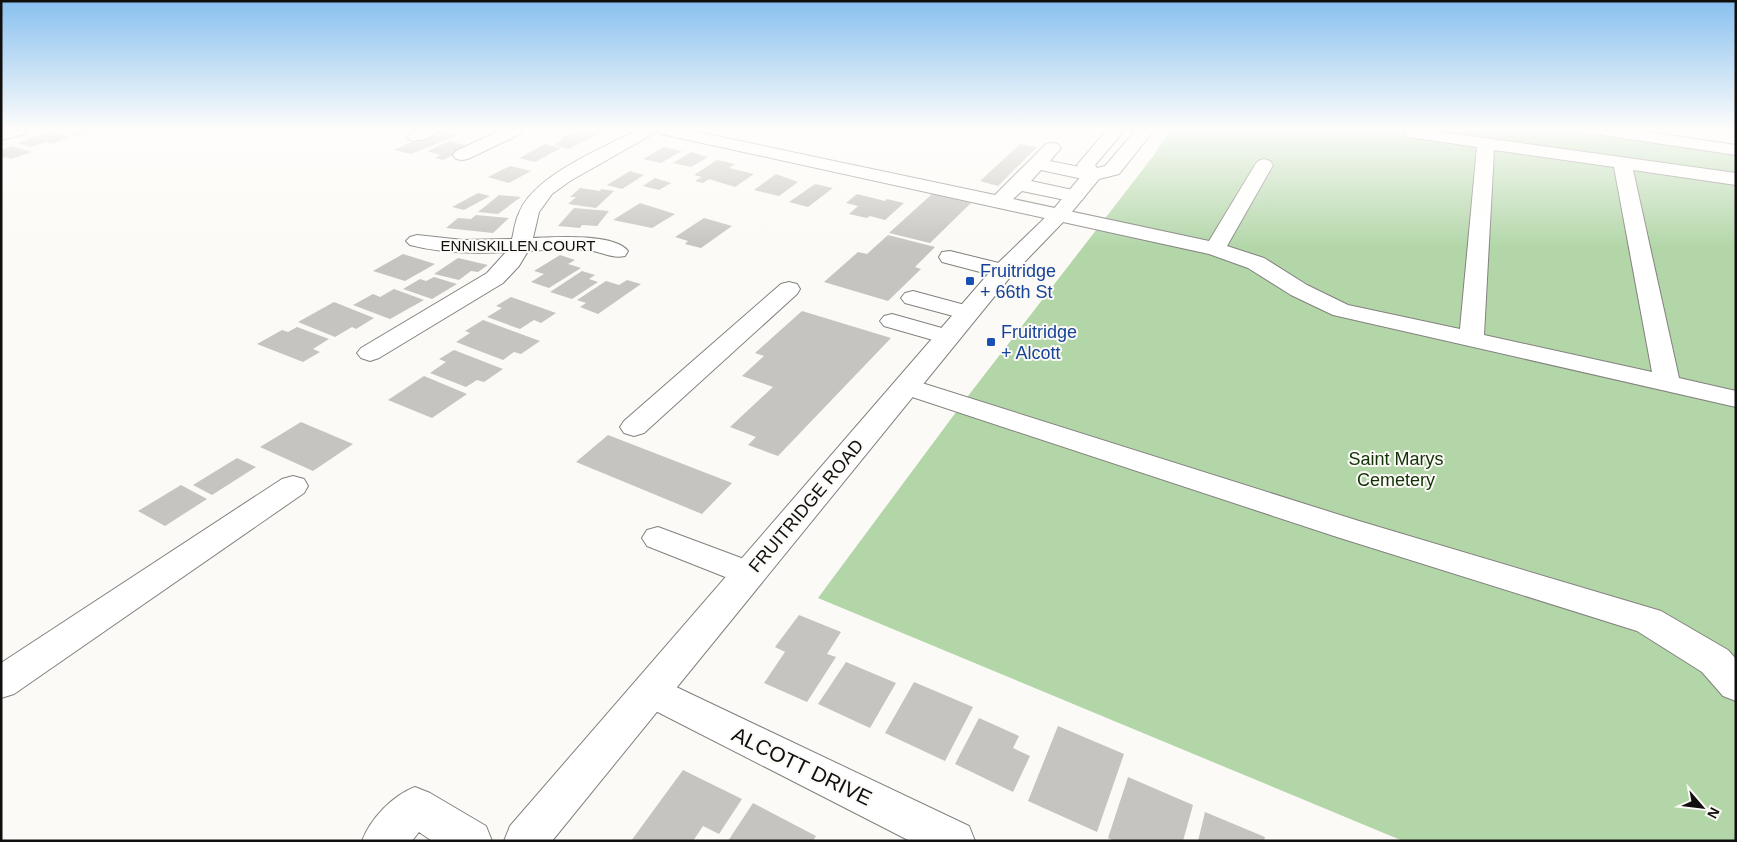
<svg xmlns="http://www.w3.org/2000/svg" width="1737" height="842" viewBox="0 0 1737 842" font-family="Helvetica,sans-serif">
<rect width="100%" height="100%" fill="#fcfaf6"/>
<path fill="#b2d6a8" d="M 1170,130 L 1569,130 L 1736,155 L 1736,841 L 1403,841 L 818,598 L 968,396 L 1154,155 Z"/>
<path fill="#c5c4c0" d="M 76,130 L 93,130 L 77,136 L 67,133 Z
M 438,130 L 459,135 L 411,154 L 394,150 Z
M 579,130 L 605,130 L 569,149 L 554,145 L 563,140 L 559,139 Z
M 51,131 L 71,137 L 51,144 L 46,142 L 31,147 L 17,143 Z
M 450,141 L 471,147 L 443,160 L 435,158 L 440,155 L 427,151 Z
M 545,144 L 561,148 L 535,162 L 519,158 Z
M 1020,144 L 1037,147 L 998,186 L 980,181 Z
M 12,146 L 32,152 L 11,159 L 6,157 L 1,159 L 1,150 Z
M 664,147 L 682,151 L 661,163 L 643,159 Z
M 691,152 L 708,157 L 691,167 L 673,163 Z
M 717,160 L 735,164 L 729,168 L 754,174 L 735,187 L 709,179 L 703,183 L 695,181 L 702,177 L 694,175 Z
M 510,166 L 531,171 L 509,183 L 488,177 Z
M 630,171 L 644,175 L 622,189 L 607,185 Z
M 776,174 L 798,182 L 779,196 L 754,190 Z
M 655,178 L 671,183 L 659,190 L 643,186 Z
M 815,184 L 833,188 L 808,207 L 789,202 Z
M 580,188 L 600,191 L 601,189 L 614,191 L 596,208 L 568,204 L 576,197 L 570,197 Z
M 478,193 L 490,196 L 464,210 L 452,207 Z
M 857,194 L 885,201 L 887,199 L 904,203 L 885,220 L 870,216 L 867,218 L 849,214 L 858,206 L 846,203 Z
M 932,194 L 971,203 L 930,243 L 889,233 Z
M 499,195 L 521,197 L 498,214 L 478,212 Z
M 640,203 L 675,214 L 652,228 L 613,220 Z
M 574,208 L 609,211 L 597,226 L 582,225 L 580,228 L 558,226 Z
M 476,215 L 509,218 L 493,233 L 446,228 L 458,218 L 471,219 Z
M 704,218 L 732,226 L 701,248 L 685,244 L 688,241 L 675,237 Z
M 888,235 L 935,247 L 915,267 L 921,269 L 888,301 L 824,282 L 858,252 L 867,254 Z
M 403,254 L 435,264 L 405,281 L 373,271 Z
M 560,255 L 575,260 L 568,264 L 581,268 L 549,288 L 531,282 L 544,274 L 534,271 Z
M 458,258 L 488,265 L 478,272 L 471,271 L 459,280 L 434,274 Z
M 582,271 L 595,275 L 589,279 L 598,282 L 572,299 L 550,292 Z
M 434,277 L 457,284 L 432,299 L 403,289 L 420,279 L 426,281 Z
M 627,280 L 641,284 L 598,314 L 580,307 L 586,303 L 577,300 L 606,281 L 619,285 Z
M 394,289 L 424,300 L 390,319 L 353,305 L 373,294 L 380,297 Z
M 511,297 L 556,313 L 541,323 L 534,320 L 520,329 L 487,317 L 502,308 L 496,306 Z
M 334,302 L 374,318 L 356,329 L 352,327 L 335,337 L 298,322 Z
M 802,311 L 891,338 L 778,456 L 748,445 L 756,437 L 730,427 L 773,387 L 742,376 L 764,356 L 755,353 Z
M 483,320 L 540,341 L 521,354 L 514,352 L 503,360 L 456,342 L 470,333 L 465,331 Z
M 297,327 L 329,339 L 313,349 L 320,352 L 303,362 L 257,344 L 282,330 L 288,332 Z
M 454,350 L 503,369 L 484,382 L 477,380 L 466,387 L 430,373 L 446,362 L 439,359 Z
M 424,376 L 467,394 L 432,418 L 388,400 Z
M 301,422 L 353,444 L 313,471 L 260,447 Z
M 608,435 L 732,483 L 702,514 L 576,462 Z
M 237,458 L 256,467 L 212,495 L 193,485 Z
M 181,485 L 207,499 L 165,526 L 138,511 Z
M 799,615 L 841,632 L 827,654 L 836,657 L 807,702 L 764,683 L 785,652 L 775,647 Z
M 846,662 L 896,683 L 870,728 L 818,704 Z
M 914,682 L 973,707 L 945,761 L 885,733 Z
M 979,718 L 1019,736 L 1013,748 L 1030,756 L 1013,792 L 955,764 Z
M 1058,726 L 1124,754 L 1097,832 L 1028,801 Z
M 683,770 L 742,799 L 719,834 L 703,826 L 693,841 L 631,841 Z
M 1128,777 L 1193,805 L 1183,841 L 1115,841 L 1108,838 Z
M 753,803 L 816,836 L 813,841 L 728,841 Z
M 1205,812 L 1265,837 L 1264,841 L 1198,841 Z"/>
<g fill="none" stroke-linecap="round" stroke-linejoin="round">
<defs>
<path id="minor" d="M 1,130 L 28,130 L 25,134 L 1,140 Z
M 416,130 L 438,130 C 432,138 419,142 410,140 L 407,136 Z
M 501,130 L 523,130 L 520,134 L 468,159 L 462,160 L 456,159 L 453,155 L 456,151 Z
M 638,130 L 688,130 L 995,195 L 1046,144 L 1052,143 L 1058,144 L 1061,148 L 1050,161 L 1099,171 L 1101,175 L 1099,179 L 1092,181 L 1041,170 L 1031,181 L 1082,192 L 1085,196 L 1082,200 L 1075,202 L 1022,191 L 1013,199 L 1209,241 L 1255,165 L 1258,161 L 1264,159 L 1270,161 L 1273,165 L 1227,246 L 1264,258 L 1307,285 L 1348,305 L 1460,329 L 1477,147 L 1408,137 L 1405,133 L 1408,130 L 1427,130 L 1736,173 L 1736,185 L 1633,170 L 1679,378 L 1736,391 L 1736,407 L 1333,315 L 1291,295 L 1248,268 L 1209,254 L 666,135 L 660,134 L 658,131 L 570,181 L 552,194 L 539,212 L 533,238 C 554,237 615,233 628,251 L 625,256 C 611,259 600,251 587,250 C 567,248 547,250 528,251 L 519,266 L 503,283 L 379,358 L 370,361 L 361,358 L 357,353 L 361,348 L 487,273 L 506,252 C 473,254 441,253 410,245 L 406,241 L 410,237 L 417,235 L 463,240 L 512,239 C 514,231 515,221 519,213 C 534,175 603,148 638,130 ZM 1494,150 L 1614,167 L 1652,372 L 1484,335 Z
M 950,251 L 1011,266 L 1014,271 L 1011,276 L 1003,278 L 942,262 L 939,257 L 942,252 Z
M 789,282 L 797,284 L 800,289 L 797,294 L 644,433 L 634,436 L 624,433 L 620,427 L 624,421 L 781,284 Z
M 913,291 L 976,308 L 980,313 L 976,318 L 968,320 L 905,303 L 901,298 L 905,293 Z
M 892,314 L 956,332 L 959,337 L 956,342 L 947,344 L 884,326 L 880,321 L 884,316 Z
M 906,378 L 1359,521 L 1661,611 L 1728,650 L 1736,659 L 1736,701 L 1723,696 L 1702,672 L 1637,631 L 1337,537 L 897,392 L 893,386 L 897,380 Z
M 293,476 L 304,479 L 308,486 L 304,493 L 14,694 L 1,698 L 1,663 L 282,479 Z
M 658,527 L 760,565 L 764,574 L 760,583 L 748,586 L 647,546 L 642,538 L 647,530 Z
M 651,675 L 969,826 L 975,841 L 910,841 L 638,702 L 632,691 L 638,680 Z
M 415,787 L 430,793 L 486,826 L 492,841 L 432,841 L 419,832 L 412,841 L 362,841 C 371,818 392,796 415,787 Z"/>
<path id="major" d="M 1107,130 L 1125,130 L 1095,165 L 1097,168 L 1105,166 L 1136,130 L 1154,130 L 1119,174 L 1099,179 L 1066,219 L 1011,276 L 552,841 L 504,841 L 510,826 L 995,266 L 1052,211 L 1082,175 L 1077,165 Z
M 1593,130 L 1634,130 L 1736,145 L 1736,155 L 1602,135 L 1596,134 Z"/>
</defs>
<use href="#minor" stroke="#83817e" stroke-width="2"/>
<use href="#major" stroke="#83817e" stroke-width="2"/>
<use href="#minor" fill="#fff" fill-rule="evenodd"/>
<use href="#major" fill="#fff" fill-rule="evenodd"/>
</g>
<linearGradient id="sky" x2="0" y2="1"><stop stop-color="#88c0ef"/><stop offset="0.52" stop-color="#fefdfb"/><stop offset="1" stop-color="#fefdfb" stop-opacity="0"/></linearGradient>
<rect width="1737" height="248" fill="url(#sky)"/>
<g fill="#1a4fb4" stroke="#fcfaf6" stroke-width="2">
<rect x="965" y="276" width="10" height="10" rx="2.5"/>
<rect x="986" y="337" width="10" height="10" rx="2.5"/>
</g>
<g text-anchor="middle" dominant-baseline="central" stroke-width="4" stroke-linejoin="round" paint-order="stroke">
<g font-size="15" fill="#100f0e" stroke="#fcfaf6">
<text x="518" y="245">ENNISKILLEN COURT</text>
</g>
<g font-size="18" fill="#164399" stroke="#fcfaf6" text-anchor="start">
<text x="980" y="271">Fruitridge<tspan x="980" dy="21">+ 66th St</tspan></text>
<text x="1001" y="332">Fruitridge<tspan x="1001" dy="21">+ Alcott</tspan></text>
</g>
<g font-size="18" fill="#123206" stroke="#fcfaf6">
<text x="1396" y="459">Saint Marys<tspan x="1396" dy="21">Cemetery</tspan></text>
</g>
<g font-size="18" fill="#100f0e" stroke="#fcfaf6">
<text transform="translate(806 506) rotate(-50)">FRUITRIDGE ROAD</text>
</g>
<g font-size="21" fill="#100f0e" stroke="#fcfaf6">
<text transform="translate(802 766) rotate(26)">ALCOTT DRIVE</text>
</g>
</g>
<rect width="1737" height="842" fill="none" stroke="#100f0e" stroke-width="5"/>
<g transform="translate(1702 807) rotate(118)" stroke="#fcfaf6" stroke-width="4" paint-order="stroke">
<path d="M0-4L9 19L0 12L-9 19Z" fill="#100f0e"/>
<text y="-8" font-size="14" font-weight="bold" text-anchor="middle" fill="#100f0e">N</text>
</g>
</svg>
